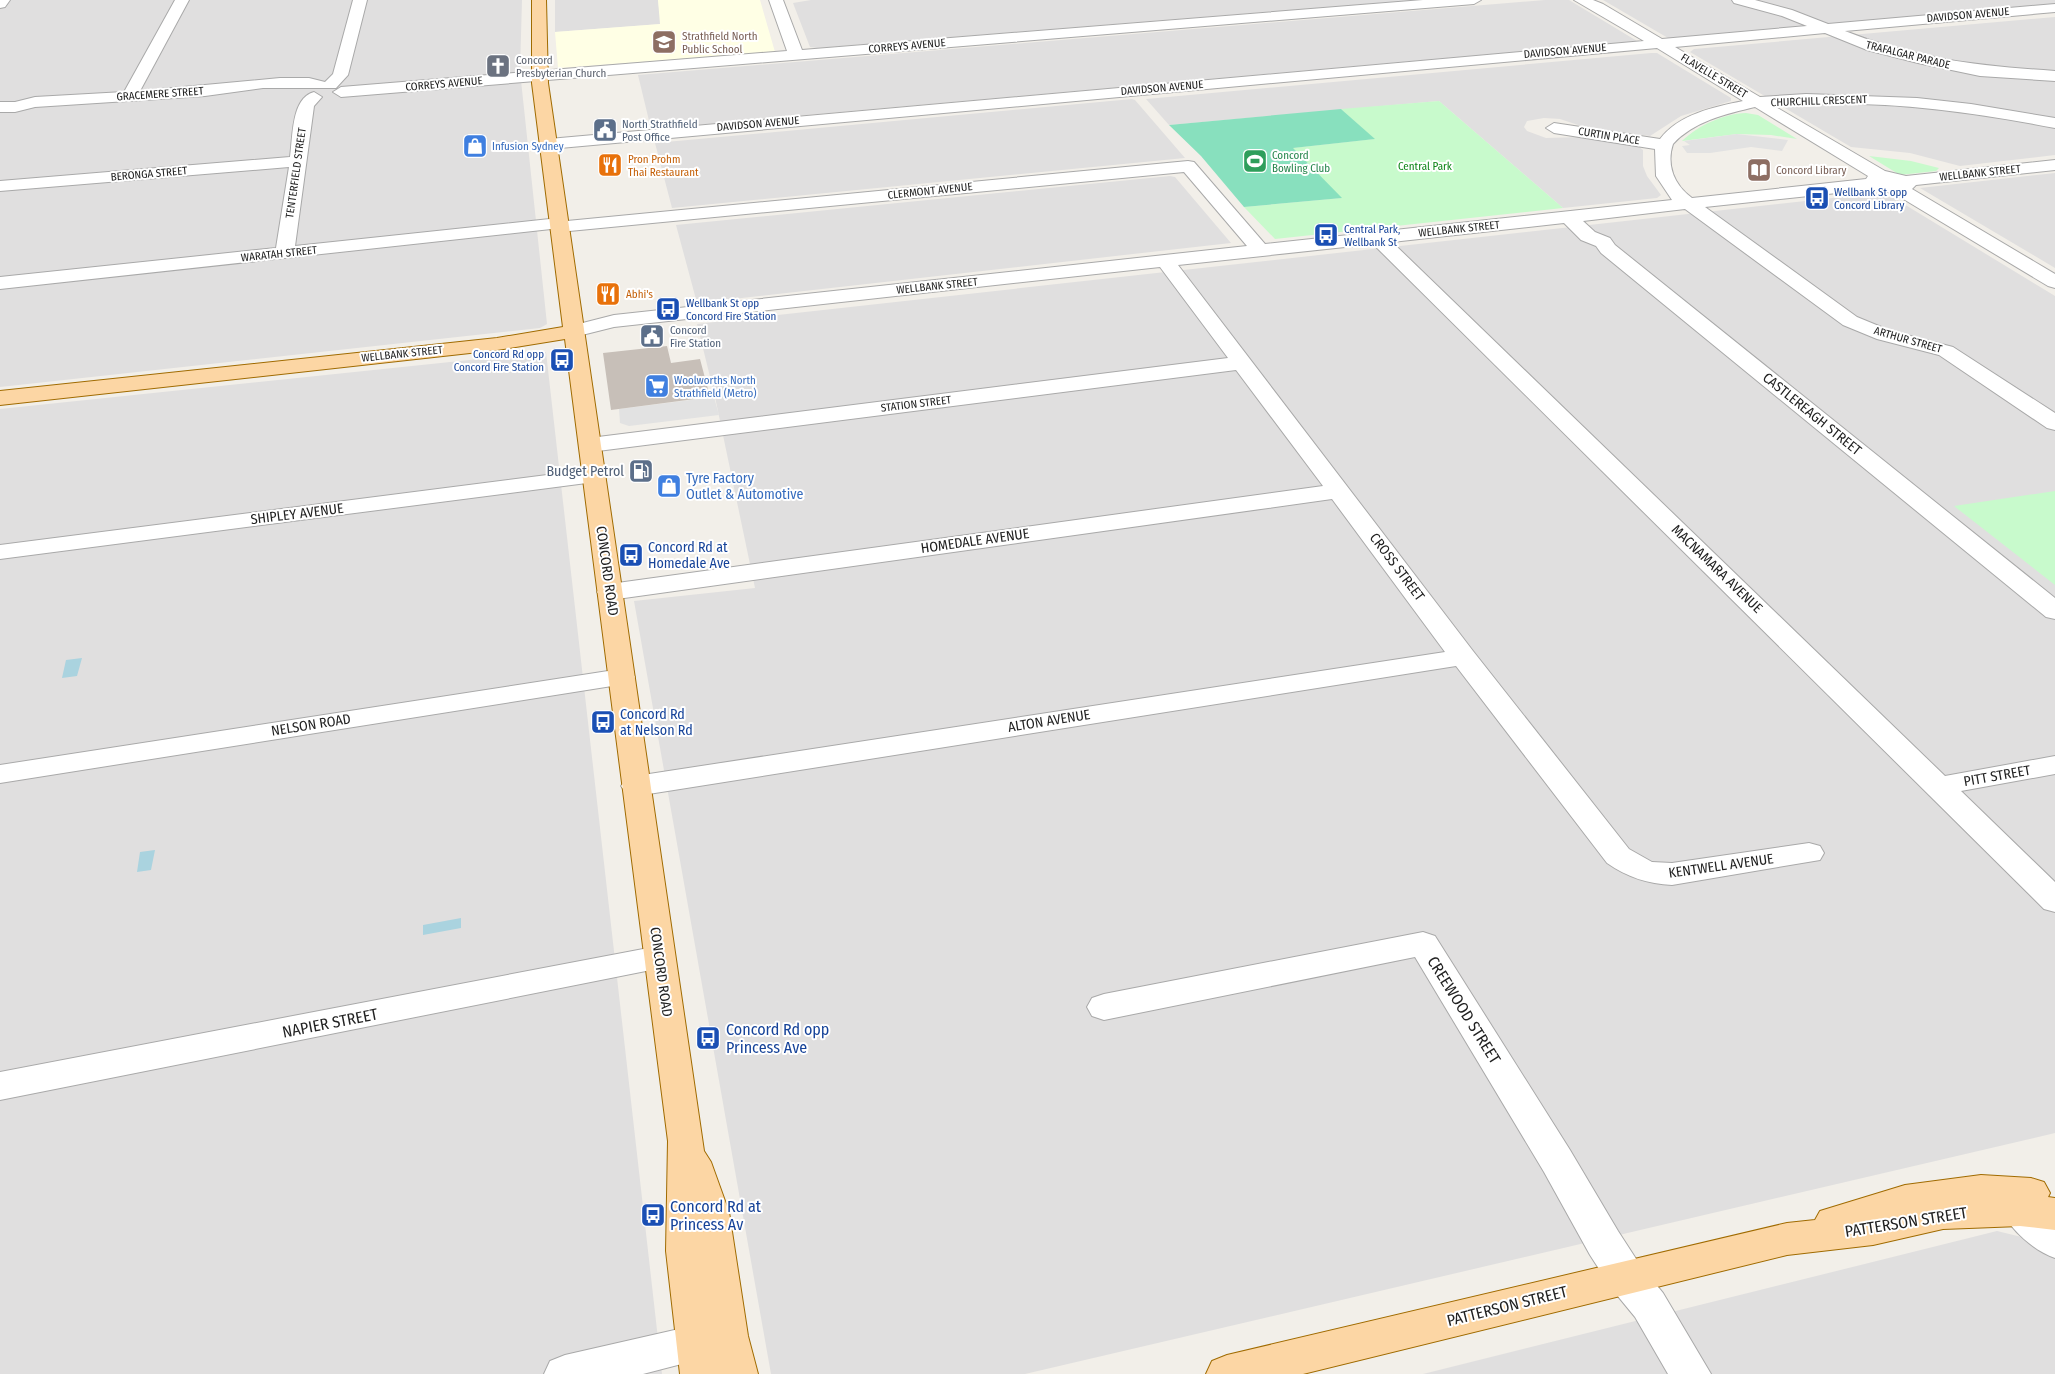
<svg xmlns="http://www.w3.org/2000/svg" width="2055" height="1374" viewBox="0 0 2055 1374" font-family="'Fira Sans Condensed',sans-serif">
<rect width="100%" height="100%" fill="#f2efe9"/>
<path fill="#e0dfdf" d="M 0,0 L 522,0 L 520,71 L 547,324 L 540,328 L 0,387 Z
M 555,0 L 658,0 L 661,24 L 555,32 Z
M 811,0 L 1415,0 L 817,48 L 810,47 L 793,3 Z
M 1545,0 L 1569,0 L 1637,41 L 651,129 L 638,75 Z
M 1603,0 L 2055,0 L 2055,5 L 1668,38 Z
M 2055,17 L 2055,155 L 1960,166 L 1910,153 L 1851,147 L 1690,52 L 1694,49 Z
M 1651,53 L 1657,53 L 1731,98 L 1731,101 L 1681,116 L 1650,136 L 1587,128 L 1560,119 L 1544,118 L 1527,121 L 1524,127 L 1527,131 L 1546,138 L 1580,137 L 1639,147 L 1643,150 L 1643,166 L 1647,176 L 1661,195 L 1657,198 L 1563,208 L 1439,101 L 1169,125 L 1146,99 Z
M 1132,99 L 1135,100 L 1185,158 L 672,208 L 655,143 Z
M 2055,173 L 2055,268 L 1920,188 Z
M 1170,176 L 1175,177 L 1231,243 L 697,303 L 676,225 Z
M 1878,193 L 1889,195 L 2055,296 L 2055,1133 L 1025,1374 L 771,1374 L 634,601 L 755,588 L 715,397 L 697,324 Z
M 546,352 L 662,1374 L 0,1374 L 0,409 Z
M 1997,1231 L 2055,1245 L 2055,1374 L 1423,1374 Z"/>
<path fill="#ffffe5" d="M 658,0 L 760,0 L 775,52 L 558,68 L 555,32 L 660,24 Z"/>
<path fill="#c8facc" d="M 1439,101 L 1563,208 L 1275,239 L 1244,207 L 1341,198 L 1292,148 L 1374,139 L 1341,109 Z
M 1746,113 L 1758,115 L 1797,139 L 1771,135 L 1737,134 L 1682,141 C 1699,125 1723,114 1746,113 Z
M 1869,156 L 1911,161 L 1939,168 L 1936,171 L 1900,175 Z
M 2055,491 L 2055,585 L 1954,506 Z"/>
<path fill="#88e0be" d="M 1341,109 L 1375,139 L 1293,148 L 1342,198 L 1244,207 L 1201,156 L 1169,125 Z"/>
<path fill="#e2e2e2" d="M 1737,134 L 1788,140 L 1782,151 L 1751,147 L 1710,153 L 1687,153 L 1682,146 L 1690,145 L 1684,141 Z
M 714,397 L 719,415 L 629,426 L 620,423 L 619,409 Z"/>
<path fill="#aad3df" d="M 82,658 L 77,676 L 62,678 L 66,660 Z
M 155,850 L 151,870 L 137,872 L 140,852 Z
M 461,918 L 461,928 L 423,935 L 423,925 Z"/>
<path fill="#c7bfb8" d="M 667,346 L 671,363 L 700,359 L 710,397 L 611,410 L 603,353 Z"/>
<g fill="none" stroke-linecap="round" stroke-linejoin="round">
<defs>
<path id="minor" d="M 0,0 L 10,0 L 5,7 L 0,8 Z
M 175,0 L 189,0 L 140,91 L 280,78 L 309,78 L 325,82 L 333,74 L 353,0 L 367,0 L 348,75 L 336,88 L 263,88 L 205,96 L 35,107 L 15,112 L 0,112 L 0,102 L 15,102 L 35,97 L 124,92 Z
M 769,0 L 783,0 L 802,50 L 1423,0 L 1481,0 L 1474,4 L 341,97 L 333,92 L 341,87 L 787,51 Z
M 1574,0 L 1593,0 L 1603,4 L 1662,39 L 1807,26 L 1782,16 L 1734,3 L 1732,0 L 1755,0 L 1792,10 L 1828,24 L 2055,4 L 2055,12 L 1845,31 C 1915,59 1980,66 2055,71 L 2055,81 L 1980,76 L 1918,63 L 1867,50 L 1825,33 L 1675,47 L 1760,97 L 1806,94 L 1917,98 L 1971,104 L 2055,118 L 2055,128 C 1963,110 1868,98 1774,106 L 1885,171 L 1906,176 L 2055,160 L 2055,170 L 1916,185 L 1912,189 L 2055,274 L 2055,288 L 2048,286 L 1895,194 L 1875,189 L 1705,207 L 1857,317 L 1891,331 L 1953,347 L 2055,413 L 2055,430 L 2047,428 L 1939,355 L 1877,339 L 1843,325 L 1685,209 L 1583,221 L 1595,232 L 1610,238 L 1615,245 L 2055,598 L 2055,619 L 2046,617 L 1601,253 L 1596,246 L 1581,240 L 1564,223 L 1392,242 L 1945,776 L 2055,756 L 2055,774 L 1961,791 L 2055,882 L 2055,912 L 2044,909 L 1373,244 L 1178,265 L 1473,651 L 1629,849 L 1652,862 L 1672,863 L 1809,843 L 1820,846 L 1824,853 L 1820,860 L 1672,885 C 1648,884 1627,877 1607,863 L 1456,666 L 636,796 L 626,793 L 621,786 L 626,779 L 636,776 L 1445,652 L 1332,499 L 610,600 L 601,597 L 597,592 L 601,587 L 610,584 L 1323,486 L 1236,370 L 590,452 L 582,450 L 579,445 L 582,440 L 590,438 L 1228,358 L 1160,267 L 614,327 L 574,337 L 567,335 L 564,331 L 567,327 L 614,315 L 1247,246 L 1184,172 L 559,232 L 551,229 L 0,289 L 0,277 L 276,248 L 289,167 L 0,191 L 0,181 L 290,157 C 293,137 291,98 314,92 L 322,97 L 314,106 L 295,246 L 559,218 L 567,221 L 1188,161 L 1194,162 L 1265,244 L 1672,200 L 1656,176 L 1655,149 L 1554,133 L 1546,128 L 1554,123 L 1660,139 C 1679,114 1714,107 1743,101 L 1657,48 L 549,149 L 543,148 L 541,144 L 543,140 L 549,139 L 1644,41 ZM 1755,107 L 1868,176 L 1866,179 L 1692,198 C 1674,185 1666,165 1673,144 C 1694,121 1726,114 1755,107 Z
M 594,469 L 602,471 L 606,476 L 602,481 L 0,559 L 0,545 Z
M 621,669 L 631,671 L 635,677 L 631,683 L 0,783 L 0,765 Z
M 1423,932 L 1435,936 L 1570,1150 L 1618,1231 L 1640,1265 L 1663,1293 L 1711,1374 L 1668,1374 L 1635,1317 L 1612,1289 L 1590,1255 L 1544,1172 L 1415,957 L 1104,1020 L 1092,1016 L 1087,1007 L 1092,998 L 1104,994 Z
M 659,946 L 671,950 L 675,958 L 671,966 L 0,1100 L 0,1072 Z
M 2020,1194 L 2033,1199 L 2055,1218 L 2055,1258 C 2034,1251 2011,1230 2001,1210 L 2007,1199 Z
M 714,1321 L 728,1326 L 734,1339 L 728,1352 L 643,1374 L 544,1374 L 550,1361 L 565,1355 Z"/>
<path id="major" d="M 532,0 L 546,0 L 548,83 L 704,1151 L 711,1162 L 729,1212 L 748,1336 L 758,1374 L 680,1374 L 666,1251 L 668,1141 L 565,339 L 497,350 L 0,405 L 0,391 L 497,338 L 563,327 L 532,83 Z
M 1981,1175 L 2031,1178 L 2044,1182 L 2050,1193 L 2048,1197 L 2055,1198 L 2055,1230 L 2020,1226 L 1943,1229 L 1873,1245 L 1787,1255 L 1303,1374 L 1206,1374 L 1212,1361 L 1227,1355 L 1787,1223 L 1815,1220 L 1820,1211 L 1905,1185 Z"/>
</defs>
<use href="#minor" stroke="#a9a9a9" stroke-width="2"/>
<use href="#major" stroke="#a06b00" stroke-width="2"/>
<use href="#minor" fill="#fff" fill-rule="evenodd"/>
<use href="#major" fill="#fcd6a4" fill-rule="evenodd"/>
</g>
<defs>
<symbol id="school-square" viewBox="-11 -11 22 22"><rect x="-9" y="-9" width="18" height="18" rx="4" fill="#8d6e63" stroke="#fff"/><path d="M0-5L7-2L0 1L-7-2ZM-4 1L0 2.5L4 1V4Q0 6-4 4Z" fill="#fff"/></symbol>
<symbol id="church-square" viewBox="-11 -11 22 22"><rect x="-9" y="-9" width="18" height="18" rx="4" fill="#6b7280" stroke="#fff"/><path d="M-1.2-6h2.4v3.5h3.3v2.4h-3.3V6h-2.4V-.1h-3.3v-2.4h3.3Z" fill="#fff"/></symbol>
<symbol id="civic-square" viewBox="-11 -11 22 22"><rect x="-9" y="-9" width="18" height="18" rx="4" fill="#5c6f8a" stroke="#fff"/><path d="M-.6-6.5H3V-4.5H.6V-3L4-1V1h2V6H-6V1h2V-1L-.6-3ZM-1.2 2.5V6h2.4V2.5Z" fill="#fff"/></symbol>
<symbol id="shop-square" viewBox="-11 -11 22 22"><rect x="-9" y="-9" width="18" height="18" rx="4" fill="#3f7fe0" stroke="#fff"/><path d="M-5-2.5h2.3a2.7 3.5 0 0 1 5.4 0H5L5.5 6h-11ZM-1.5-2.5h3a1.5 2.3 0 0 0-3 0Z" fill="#fff"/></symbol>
<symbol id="stadium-square" viewBox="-11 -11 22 22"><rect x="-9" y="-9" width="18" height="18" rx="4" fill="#2e9e5b" stroke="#fff"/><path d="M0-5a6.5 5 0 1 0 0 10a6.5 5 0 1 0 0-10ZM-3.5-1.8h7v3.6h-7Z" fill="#fff"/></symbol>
<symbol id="restaurant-square" viewBox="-11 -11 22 22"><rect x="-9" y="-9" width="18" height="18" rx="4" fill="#e8710a" stroke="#fff"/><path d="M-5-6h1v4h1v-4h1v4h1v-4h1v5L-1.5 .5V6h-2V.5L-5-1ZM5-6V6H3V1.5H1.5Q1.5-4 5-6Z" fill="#fff"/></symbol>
<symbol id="library-square" viewBox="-11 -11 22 22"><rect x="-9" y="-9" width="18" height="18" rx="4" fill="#8d6e63" stroke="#fff"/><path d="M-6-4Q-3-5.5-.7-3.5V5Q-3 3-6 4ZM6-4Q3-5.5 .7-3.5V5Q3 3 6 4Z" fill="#fff"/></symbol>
<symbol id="bus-square" viewBox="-11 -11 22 22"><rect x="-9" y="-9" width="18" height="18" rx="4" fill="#1a4fb4" stroke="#fff"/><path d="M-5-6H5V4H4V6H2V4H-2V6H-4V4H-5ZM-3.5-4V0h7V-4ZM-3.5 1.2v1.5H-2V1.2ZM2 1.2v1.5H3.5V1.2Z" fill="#fff"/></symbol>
<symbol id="supermarket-square" viewBox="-11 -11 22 22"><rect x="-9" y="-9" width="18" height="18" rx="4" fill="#3f7fe0" stroke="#fff"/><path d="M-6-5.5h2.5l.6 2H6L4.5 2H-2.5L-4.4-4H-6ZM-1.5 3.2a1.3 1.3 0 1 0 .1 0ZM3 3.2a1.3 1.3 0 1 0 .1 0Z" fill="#fff"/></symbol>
<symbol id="fuel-square" viewBox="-11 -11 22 22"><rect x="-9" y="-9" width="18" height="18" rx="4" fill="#5c6f8a" stroke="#fff"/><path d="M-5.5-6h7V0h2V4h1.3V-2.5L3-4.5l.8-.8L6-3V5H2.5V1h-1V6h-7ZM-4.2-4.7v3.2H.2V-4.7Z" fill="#fff"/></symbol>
</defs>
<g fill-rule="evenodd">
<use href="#school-square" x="650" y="28" width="28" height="28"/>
<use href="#church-square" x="484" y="52" width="28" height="28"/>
<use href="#civic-square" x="591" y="116" width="28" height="28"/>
<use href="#shop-square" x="461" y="132" width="28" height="28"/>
<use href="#stadium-square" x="1241" y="147" width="28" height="28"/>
<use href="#restaurant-square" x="596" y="151" width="28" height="28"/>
<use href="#library-square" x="1745" y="156" width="28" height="28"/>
<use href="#bus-square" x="1803" y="184" width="28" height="28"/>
<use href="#bus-square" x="1312" y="221" width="28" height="28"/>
<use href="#restaurant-square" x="594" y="280" width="28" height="28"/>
<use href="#bus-square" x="654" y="295" width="28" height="28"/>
<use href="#civic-square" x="638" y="322" width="28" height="28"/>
<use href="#bus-square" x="548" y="346" width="28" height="28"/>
<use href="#supermarket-square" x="643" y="372" width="28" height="28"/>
<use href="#fuel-square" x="627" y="457" width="28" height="28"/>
<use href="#shop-square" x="655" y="472" width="28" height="28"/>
<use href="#bus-square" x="617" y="541" width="28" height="28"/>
<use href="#bus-square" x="589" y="708" width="28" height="28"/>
<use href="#bus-square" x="694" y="1024" width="28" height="28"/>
<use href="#bus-square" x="639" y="1201" width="28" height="28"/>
</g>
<g text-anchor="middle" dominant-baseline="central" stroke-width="4" stroke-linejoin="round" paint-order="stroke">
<g font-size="11" fill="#222" stroke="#fff">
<text transform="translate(1968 15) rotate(-5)">DAVIDSON AVENUE</text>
<text transform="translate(907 46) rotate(-5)">CORREYS AVENUE</text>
<text transform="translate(1565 51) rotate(-5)">DAVIDSON AVENUE</text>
<text transform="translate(1908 55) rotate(14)">TRAFALGAR PARADE</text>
<text transform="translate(1714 76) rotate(31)">FLAVELLE STREET</text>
<text transform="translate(444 84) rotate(-5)">CORREYS AVENUE</text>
<text transform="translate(1162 88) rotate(-5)">DAVIDSON AVENUE</text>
<text transform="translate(160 94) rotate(-4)">GRACEMERE STREET</text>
<text transform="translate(1819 101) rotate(-2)">CHURCHILL CRESCENT</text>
<text transform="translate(758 124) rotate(-5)">DAVIDSON AVENUE</text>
<text transform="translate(1609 136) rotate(9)">CURTIN PLACE</text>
<text transform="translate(296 173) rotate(-82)">TENTERFIELD STREET</text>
<text transform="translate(1980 173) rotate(-6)">WELLBANK STREET</text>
<text transform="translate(149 174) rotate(-5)">BERONGA STREET</text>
<text transform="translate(930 191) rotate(-6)">CLERMONT AVENUE</text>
<text transform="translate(1459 229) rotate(-6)">WELLBANK STREET</text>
<text transform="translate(279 254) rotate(-6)">WARATAH STREET</text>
<text transform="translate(937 286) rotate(-6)">WELLBANK STREET</text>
<text transform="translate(1908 340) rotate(16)">ARTHUR STREET</text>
<text transform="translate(402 354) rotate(-6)">WELLBANK STREET</text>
<text transform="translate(916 404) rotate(-7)">STATION STREET</text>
</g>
<g font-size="11" fill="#785e54" stroke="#fff" text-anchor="start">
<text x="682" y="36">Strathfield North<tspan x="682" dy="13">Public School</tspan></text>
<text x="1776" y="170">Concord Library</text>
</g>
<g font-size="11" fill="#5b616d" stroke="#fff" text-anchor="start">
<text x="516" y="60">Concord<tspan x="516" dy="13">Presbyterian Church</tspan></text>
</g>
<g font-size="11" fill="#4e5e75" stroke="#fff" text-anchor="start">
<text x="622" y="124">North Strathfield<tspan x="622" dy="13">Post Office</tspan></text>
<text x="670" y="330">Concord<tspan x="670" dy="13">Fire Station</tspan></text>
</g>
<g font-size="11" fill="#366cbe" stroke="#fff" text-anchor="start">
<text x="492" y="146">Infusion Sydney</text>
<text x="674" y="380">Woolworths North<tspan x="674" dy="13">Strathfield (Metro)</tspan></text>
</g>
<g font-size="11" fill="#27864d" stroke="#fff" text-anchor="start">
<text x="1272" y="155">Concord<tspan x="1272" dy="13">Bowling Club</tspan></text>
</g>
<g font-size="11" fill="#c56008" stroke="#fff" text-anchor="start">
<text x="628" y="159">Pron Prohm<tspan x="628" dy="13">Thai Restaurant</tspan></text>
<text x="626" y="294">Abhi's</text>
</g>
<g font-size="11" fill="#0c8416" stroke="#fff">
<text x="1425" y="166">Central Park</text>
</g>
<g font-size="11" fill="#164399" stroke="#fff" text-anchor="start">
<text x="1834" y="192">Wellbank St opp<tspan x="1834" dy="13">Concord Library</tspan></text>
<text x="1344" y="229">Central Park,<tspan x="1344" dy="13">Wellbank St</tspan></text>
<text x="686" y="303">Wellbank St opp<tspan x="686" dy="13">Concord Fire Station</tspan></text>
<text x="544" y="354" text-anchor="end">Concord Rd opp<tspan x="544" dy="13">Concord Fire Station</tspan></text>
</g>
<g font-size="14" fill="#222" stroke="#fff">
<text transform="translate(1812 414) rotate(39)">CASTLEREAGH STREET</text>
<text transform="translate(297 514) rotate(-7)">SHIPLEY AVENUE</text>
<text transform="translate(975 541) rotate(-8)">HOMEDALE AVENUE</text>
<text transform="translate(1397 567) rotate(53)">CROSS STREET</text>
<text transform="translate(1717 569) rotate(44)">MACNAMARA AVENUE</text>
<text transform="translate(607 571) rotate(82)">CONCORD ROAD</text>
<text transform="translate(1049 721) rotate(-9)">ALTON AVENUE</text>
<text transform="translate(311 725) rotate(-9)">NELSON ROAD</text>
<text transform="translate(1997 776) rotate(-10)">PITT STREET</text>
<text transform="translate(1721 866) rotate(-8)">KENTWELL AVENUE</text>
<text transform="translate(661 972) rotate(82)">CONCORD ROAD</text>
</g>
<g font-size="14" fill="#4e5e75" stroke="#fff" text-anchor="end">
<text x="624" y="471">Budget Petrol</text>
</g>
<g font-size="14" fill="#366cbe" stroke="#fff" text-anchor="start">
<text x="686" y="478">Tyre Factory<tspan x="686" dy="16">Outlet &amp; Automotive</tspan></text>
</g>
<g font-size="14" fill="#164399" stroke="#fff" text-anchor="start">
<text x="648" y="547">Concord Rd at<tspan x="648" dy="16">Homedale Ave</tspan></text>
<text x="620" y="714">Concord Rd<tspan x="620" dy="16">at Nelson Rd</tspan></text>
</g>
<g font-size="16" fill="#222" stroke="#fff">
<text transform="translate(1464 1010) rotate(58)">CREEWOOD STREET</text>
<text transform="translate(330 1023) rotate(-11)">NAPIER STREET</text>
<text transform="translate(1906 1222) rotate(-9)">PATTERSON STREET</text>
<text transform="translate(1507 1306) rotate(-14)">PATTERSON STREET</text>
</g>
<g font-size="16" fill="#164399" stroke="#fff" text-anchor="start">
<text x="726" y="1029">Concord Rd opp<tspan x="726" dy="18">Princess Ave</tspan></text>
<text x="670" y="1206">Concord Rd at<tspan x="670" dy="18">Princess Av</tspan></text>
</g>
</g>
</svg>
